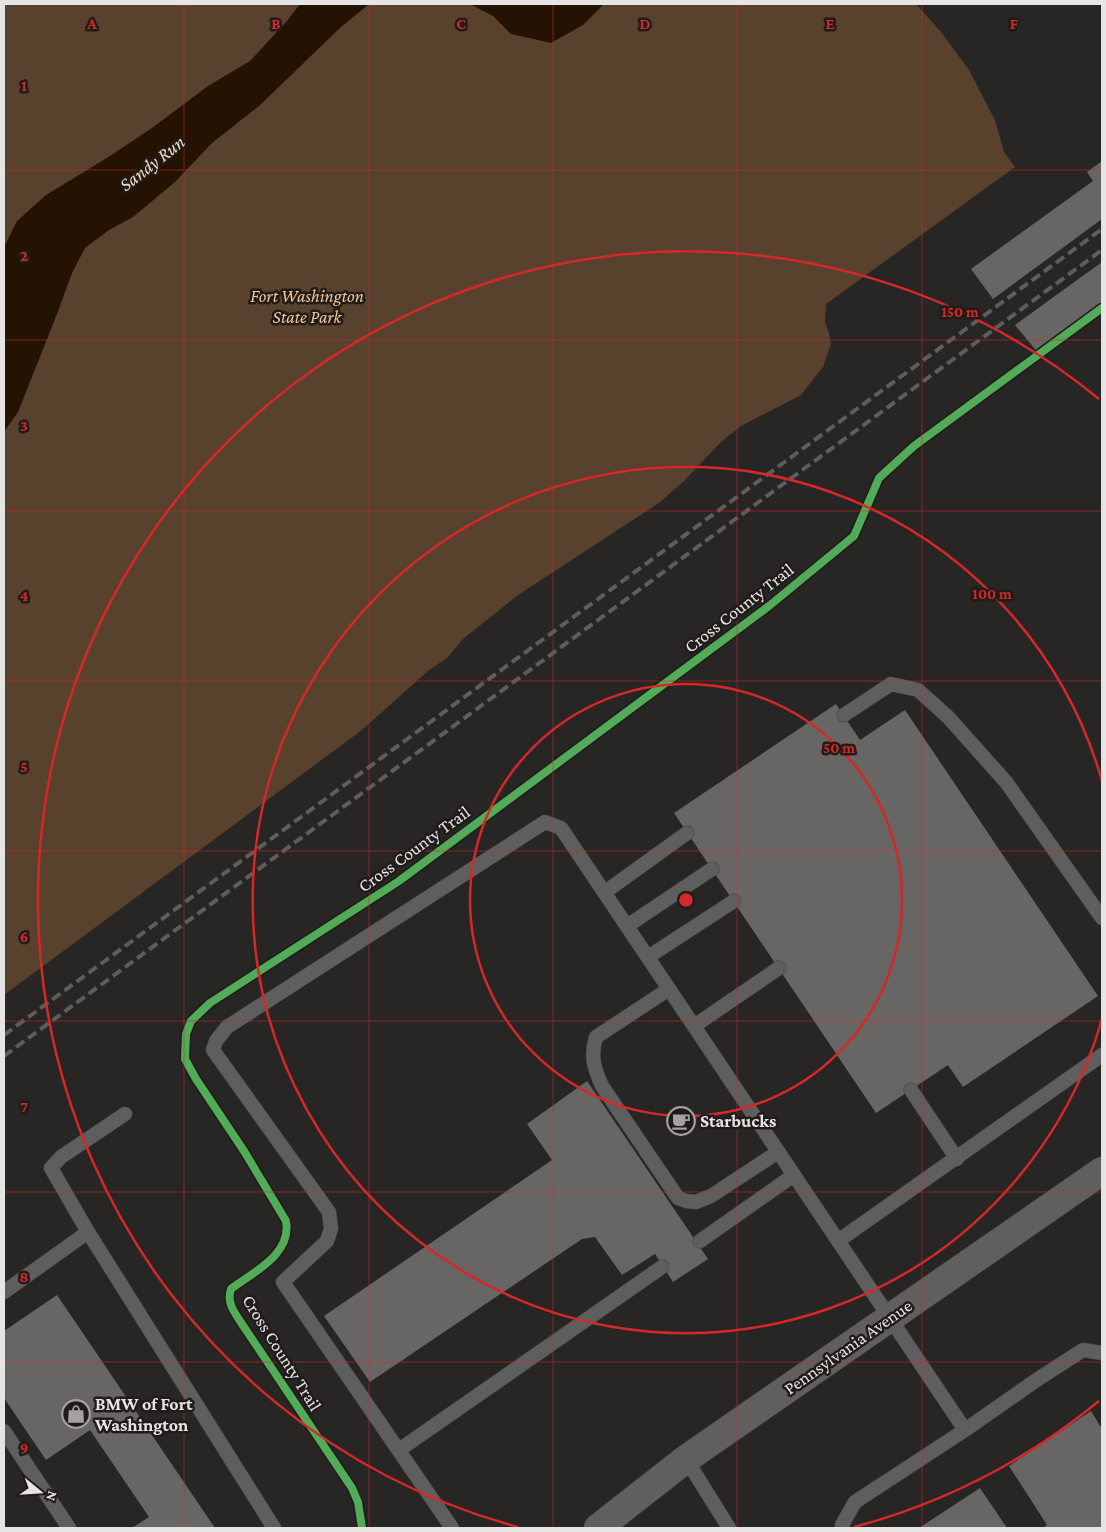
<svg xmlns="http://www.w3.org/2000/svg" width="1106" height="1532" viewBox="0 0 1106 1532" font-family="'Crimson Pro',serif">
<rect width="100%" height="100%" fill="#272625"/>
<path fill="#58422d" d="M 4,4 L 916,4 L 941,32 L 969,70 L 995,120 L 1004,152 L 1015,167 L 826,304 L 825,322 L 829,333 L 831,344 L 823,367 L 801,395 L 741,426 L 722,441 L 684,481 L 659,503 L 518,595 L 463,639 L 447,658 L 429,670 L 362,730 L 4,995 Z"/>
<path fill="#241303" d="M 300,4 L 369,4 L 341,27 L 259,106 L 212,143 L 175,182 L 133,217 L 109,230 L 85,248 L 72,273 L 57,314 L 18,412 L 4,432 L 4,247 L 17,221 L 46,195 L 110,156 L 152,128 L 208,86 L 250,61 L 287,21 Z
M 470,4 L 604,4 L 583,25 L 551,43 L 511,34 L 493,16 Z"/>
<path fill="#676665" d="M 1102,161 L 1102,219 L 993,299 L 971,269 L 1093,181 L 1087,172 Z
M 1102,262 L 1102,308 L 1039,354 L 1015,325 Z
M 836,704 L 860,740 L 905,710 L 1098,996 L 963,1087 L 948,1065 L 876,1113 L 674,813 Z
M 587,1081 L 708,1259 L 673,1282 L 655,1254 L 622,1275 L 595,1237 L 582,1239 L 370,1382 L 324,1316 L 552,1160 L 527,1124 Z
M 57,1295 L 215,1528 L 132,1528 L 149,1517 L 90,1430 L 46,1460 L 4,1398 L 4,1331 Z
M 1091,1411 L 1102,1429 L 1102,1528 L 1042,1528 L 1047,1525 L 1009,1466 Z
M 980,1488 L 1007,1528 L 919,1528 Z"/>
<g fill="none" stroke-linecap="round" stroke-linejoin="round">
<defs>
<path id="service" d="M 844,715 L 891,684 L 918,690 L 948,717 L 1006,782 L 1102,918
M 605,892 L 687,833
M 627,926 L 712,869
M 648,957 L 734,901
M 669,989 L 596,1037 C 590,1056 594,1068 602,1086 L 678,1198 L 686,1201 L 696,1202 L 711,1196 L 778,1152
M 694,1026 L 779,968
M 911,1090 L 957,1159
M 88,1232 L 51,1168 L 61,1157 L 125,1114
M 700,1241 L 794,1175
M 838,1241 L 1102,1055
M 4,1292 L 88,1232 L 274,1528
M 4,1431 L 69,1528
M 399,1450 L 662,1267
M 686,1459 L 729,1528
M 452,1528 L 283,1282 L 327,1241 L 331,1229 L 329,1212 L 213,1050 L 216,1041 L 227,1027 L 545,822 L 561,828 L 965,1430
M 843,1528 L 842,1525 L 855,1502 L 965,1430 L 1038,1379 L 1083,1350 L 1102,1353"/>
<path id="primary" d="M 598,1528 L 686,1459 L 1102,1171"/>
</defs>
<use href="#service" stroke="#424140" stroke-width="15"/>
<use href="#primary" stroke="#424140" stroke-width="29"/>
<use href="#service" stroke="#5f5e5e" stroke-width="14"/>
<use href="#primary" stroke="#605f5e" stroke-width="28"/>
<path stroke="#5e5d5c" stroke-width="4" stroke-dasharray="10 5" stroke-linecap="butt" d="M 4,1035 L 1102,229
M 4,1056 L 1102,250"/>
<defs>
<path id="cycleway" d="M 362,1528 L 358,1502 L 352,1488 L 242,1324 C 235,1313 226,1303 231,1289 C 253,1272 292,1255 286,1221 L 244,1151 L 196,1079 L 185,1059 L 186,1034 L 191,1021 L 210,1003 L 399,881 L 769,606 L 854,536 L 879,478 L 914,446 L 1102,308"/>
</defs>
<use href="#cycleway" stroke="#1f1c1a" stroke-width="11"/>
<use href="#cycleway" stroke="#51ab58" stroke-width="8"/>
</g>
<path fill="none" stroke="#d62828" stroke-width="1" stroke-opacity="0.55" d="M 184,4 L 184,1528M 369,4 L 369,1528M 553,4 L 553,1528M 737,4 L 737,1528M 922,4 L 922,1528M 4,170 L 1102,170M 4,340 L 1102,340M 4,511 L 1102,511M 4,681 L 1102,681M 4,851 L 1102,851M 4,1021 L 1102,1021M 4,1192 L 1102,1192M 4,1362 L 1102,1362"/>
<g fill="none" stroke="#d62828" stroke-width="2.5">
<circle cx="686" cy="900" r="216"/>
<path d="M1102 1019A433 433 0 1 1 1102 781"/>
<path d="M1099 1401A649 649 0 0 1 854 1527M518 1527A649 649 0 1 1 1099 399"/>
</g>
<defs>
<symbol id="cafe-ring" viewBox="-11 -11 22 22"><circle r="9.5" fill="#1f1c1a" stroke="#a4a2a0" stroke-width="1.5"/><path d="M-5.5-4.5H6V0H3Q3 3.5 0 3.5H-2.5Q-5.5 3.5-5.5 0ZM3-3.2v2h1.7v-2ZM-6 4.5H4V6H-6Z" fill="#a4a2a0"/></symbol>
<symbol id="shop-ring" viewBox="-11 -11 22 22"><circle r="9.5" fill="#1f1c1a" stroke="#a4a2a0" stroke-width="1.5"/><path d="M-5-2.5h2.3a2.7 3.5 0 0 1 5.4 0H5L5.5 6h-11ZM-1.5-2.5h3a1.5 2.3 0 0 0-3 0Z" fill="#a4a2a0"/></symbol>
</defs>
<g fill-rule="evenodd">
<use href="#cafe-ring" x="665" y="1105" width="32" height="32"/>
<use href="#shop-ring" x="60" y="1398" width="32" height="32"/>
</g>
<g text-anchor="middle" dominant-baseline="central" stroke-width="5" stroke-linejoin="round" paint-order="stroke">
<g font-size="18" font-style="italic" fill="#f8c494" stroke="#1f1c1a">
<text x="307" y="296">Fort Washington<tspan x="307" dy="21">State Park</tspan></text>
</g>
<g font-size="18" fill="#e7e5e3" stroke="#1f1c1a">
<text transform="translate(739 608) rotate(-38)">Cross County Trail</text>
<text transform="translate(414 849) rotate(-36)">Cross County Trail</text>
<text transform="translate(848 1347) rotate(-35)">Pennsylvania Avenue</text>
<text transform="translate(282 1353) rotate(58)">Cross County Trail</text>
</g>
<g font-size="18" font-weight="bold" fill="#e7e5e3" stroke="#1f1c1a" text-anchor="start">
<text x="700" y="1121">Starbucks</text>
<text x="95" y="1404">BMW of Fort<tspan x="95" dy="21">Washington</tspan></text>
</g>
<g font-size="19" font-style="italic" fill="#f9dabe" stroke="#1f1c1a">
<text transform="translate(152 163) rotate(-38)">Sandy Run</text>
</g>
</g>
<g font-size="16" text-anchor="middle" font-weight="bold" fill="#d62828" stroke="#1f1c1a" stroke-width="5" stroke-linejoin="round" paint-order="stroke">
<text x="92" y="29">A</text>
<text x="276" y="29">B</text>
<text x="461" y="29">C</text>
<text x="645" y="29">D</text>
<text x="830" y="29">E</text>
<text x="1014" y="29">F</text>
<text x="24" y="91">1</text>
<text x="24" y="261">2</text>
<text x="24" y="431">3</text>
<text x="24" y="601">4</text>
<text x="24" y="772">5</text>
<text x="24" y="942">6</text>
<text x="24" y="1112">7</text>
<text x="24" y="1282">8</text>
<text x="24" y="1453">9</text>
</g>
<circle cx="686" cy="900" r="8" fill="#d62828" stroke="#1f1c1a" stroke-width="2.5"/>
<g font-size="15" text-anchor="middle" font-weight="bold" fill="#d62828" stroke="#1f1c1a" stroke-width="5" stroke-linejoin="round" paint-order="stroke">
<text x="960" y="317">150 m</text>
<text x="992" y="599">100 m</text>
<text x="839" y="753">50 m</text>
</g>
<rect width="1106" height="1532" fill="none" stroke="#e7e5e3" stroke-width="10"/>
<g transform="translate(40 1492) rotate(108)" stroke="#1f1c1a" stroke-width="4" paint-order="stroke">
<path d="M0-4L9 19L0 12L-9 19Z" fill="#e7e5e3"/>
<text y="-8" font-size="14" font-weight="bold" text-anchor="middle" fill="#e7e5e3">N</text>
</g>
</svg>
